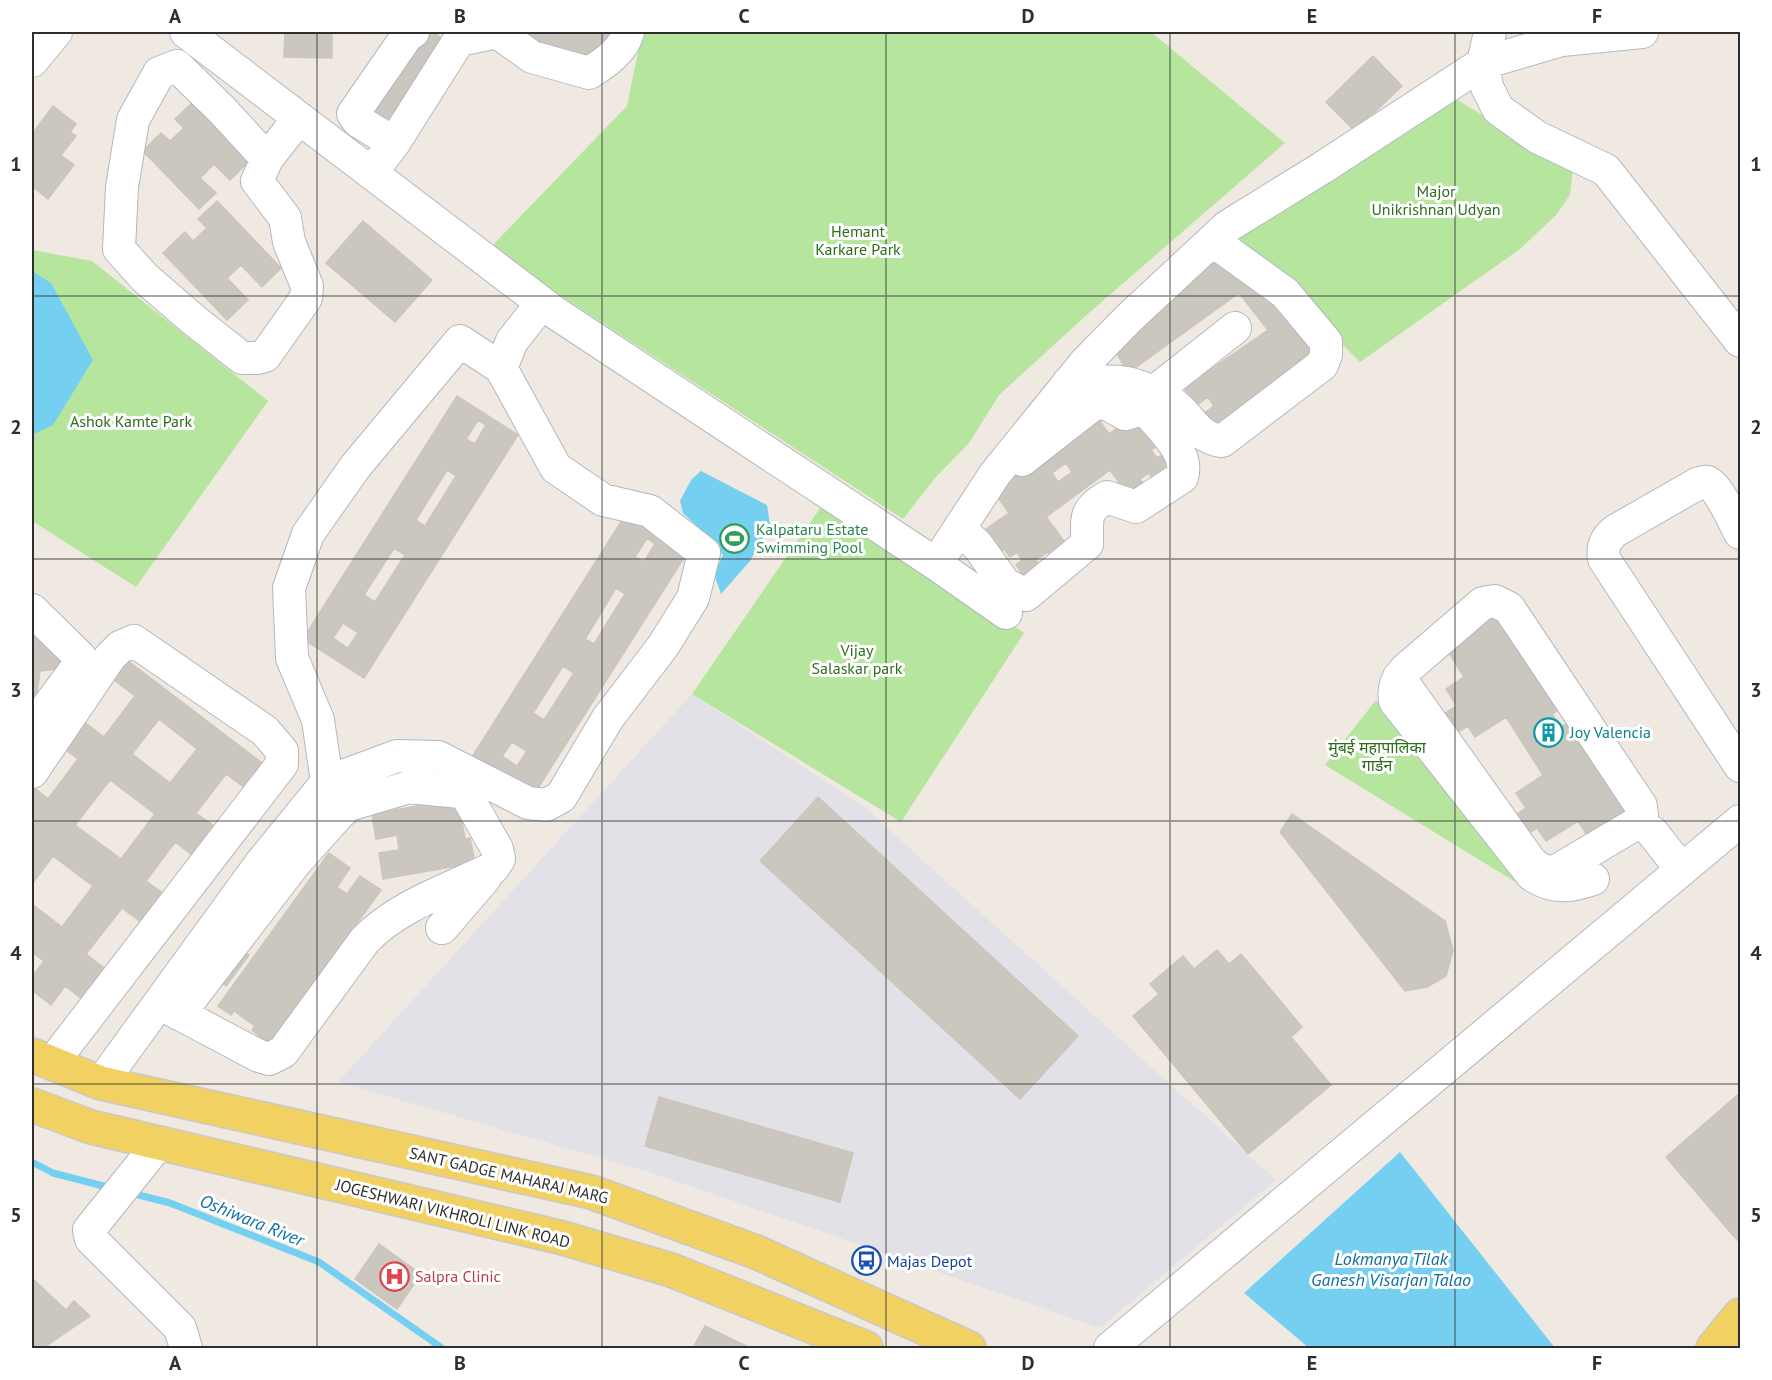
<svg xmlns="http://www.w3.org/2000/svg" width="1772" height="1380" viewBox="0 0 1772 1380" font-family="'PT Sans','Noto Sans Devanagari',sans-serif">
<rect width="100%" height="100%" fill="#efe9e1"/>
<path fill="#e3e1e8" d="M 692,694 L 864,807 L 1276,1180 L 1100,1328 L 652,1173 L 338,1082 Z"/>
<path fill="#b6e59e" d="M 642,32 L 1151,32 L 1285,143 L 1090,312 L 999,395 L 969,443 L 935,478 L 903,519 L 489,249 L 627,106 Z
M 1441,88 L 1467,106 L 1573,167 L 1570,195 L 1556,215 L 1520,249 L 1360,362 L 1233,235 Z
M 32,250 L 92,261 L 268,401 L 136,587 L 32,521 Z
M 827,498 L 1024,633 L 901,822 L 692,694 Z
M 1376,700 L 1540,897 L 1325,765 Z"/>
<path fill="#75cff0" d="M 32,271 L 51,283 L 93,360 L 53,425 L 32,435 Z
M 701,471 L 767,505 L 770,525 L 750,561 L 721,594 L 714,574 L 723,555 L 703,532 L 683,513 L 680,501 L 691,480 Z
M 1400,1152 L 1555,1348 L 1309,1348 L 1244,1293 Z"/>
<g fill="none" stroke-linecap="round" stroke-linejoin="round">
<path stroke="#75cff0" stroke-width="7" d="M 32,1162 L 53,1173 L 111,1188
M 131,1193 L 170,1203 L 319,1262 L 442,1348"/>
</g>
<path fill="#cbc7bf" stroke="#cbc5ba" stroke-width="1.5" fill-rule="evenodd" d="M 285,32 L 332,32 L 332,58 L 284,57 Z
M 425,32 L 433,32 L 445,41 L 379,131 L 361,118 Z
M 525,32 L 612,32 L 615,40 L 585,57 L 585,53 L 570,58 L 558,55 L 528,36 Z
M 1373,56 L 1402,86 L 1355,131 L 1326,102 Z
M 192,103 L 249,161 L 230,180 L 214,164 L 200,178 L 216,193 L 199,209 L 143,151 L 161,133 L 170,141 L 184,128 L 175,119 Z
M 53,106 L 76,124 L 70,132 L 76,136 L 61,155 L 74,165 L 48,199 L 32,186 L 32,134 Z
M 217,201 L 281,268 L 262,287 L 241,265 L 227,278 L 248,300 L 227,320 L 163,253 L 185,232 L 193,241 L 207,228 L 198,219 Z
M 363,221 L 432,280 L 395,322 L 326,263 Z
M 1223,252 L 1316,344 L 1309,361 L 1216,430 L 1203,414 L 1214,406 L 1208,397 L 1197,405 L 1184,388 L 1268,330 L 1239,293 L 1128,373 L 1112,345 Z
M 457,396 L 518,435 L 364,678 L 303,639 ZM 478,420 L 486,425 L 475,444 L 466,439 ZM 447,470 L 456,476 L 425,526 L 416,520 ZM 394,548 L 405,555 L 375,602 L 364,595 ZM 343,623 L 358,633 L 348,648 L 333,638 Z
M 1093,412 L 1109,434 L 1139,412 L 1162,443 L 1151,450 L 1157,458 L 1162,455 L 1175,472 L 1157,485 L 1149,473 L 1140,479 L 1149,491 L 1134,502 L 1110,470 L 1046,517 L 1070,549 L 1054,560 L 1048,552 L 1036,560 L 1042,569 L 1027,580 L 1016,565 L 1022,560 L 1017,552 L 1010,557 L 1004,549 L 998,553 L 982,532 L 1009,513 L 991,488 ZM 1066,463 L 1072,472 L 1058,482 L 1052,473 Z
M 626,514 L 687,553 L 533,796 L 472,757 ZM 647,538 L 655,544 L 644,562 L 635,557 ZM 616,588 L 625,594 L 594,644 L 585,639 ZM 563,666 L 574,673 L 544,720 L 533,713 ZM 512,742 L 527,751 L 517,766 L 502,756 Z
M 1489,613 L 1495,622 L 1507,615 L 1566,705 L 1552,714 L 1561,727 L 1574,718 L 1633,810 L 1594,846 L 1578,821 L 1546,841 L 1537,828 L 1519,840 L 1507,821 L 1526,808 L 1516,793 L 1543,775 L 1506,717 L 1475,737 L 1468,726 L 1452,736 L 1440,716 L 1457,706 L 1446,689 L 1464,677 L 1447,650 Z
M 32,636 L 61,643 L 59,669 L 40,671 L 34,714 L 32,713 Z
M 123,657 L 270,769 L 252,793 L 226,774 L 196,813 L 222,832 L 200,861 L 175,842 L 146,881 L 171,899 L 149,928 L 122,908 L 86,954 L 113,975 L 90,1005 L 65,986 L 51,1005 L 32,990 L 32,977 L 44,961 L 32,952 L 32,904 L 62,927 L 93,886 L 53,856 L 32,884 L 32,786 L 48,799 L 78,759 L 58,744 L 78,717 L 104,737 L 135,696 L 109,676 ZM 159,719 L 197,749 L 170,783 L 132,754 ZM 110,780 L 155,814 L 121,859 L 75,825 Z
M 818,797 L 1078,1036 L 1020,1099 L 760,861 Z
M 463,798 L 461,815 L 465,839 L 470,838 L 475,863 L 383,879 L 379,853 L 399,850 L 397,835 L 376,839 L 372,814 Z
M 1292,814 L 1445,921 L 1453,950 L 1446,976 L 1427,987 L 1405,991 L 1280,832 Z
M 329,853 L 350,868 L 337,887 L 347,894 L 360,876 L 381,890 L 270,1044 L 252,1030 L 255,1026 L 234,1011 L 231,1015 L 218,1006 Z
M 240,949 L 249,955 L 226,986 L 218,980 Z
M 1217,950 L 1229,964 L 1241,954 L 1302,1027 L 1291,1037 L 1331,1085 L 1248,1154 L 1133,1016 L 1159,994 L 1150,984 L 1183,956 L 1194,969 Z
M 1740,1093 L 1740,1237 L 1737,1240 L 1666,1157 Z
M 659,1097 L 853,1153 L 840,1202 L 645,1146 Z
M 379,1244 L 421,1274 L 397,1309 L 355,1279 Z
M 32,1278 L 66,1310 L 74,1301 L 90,1316 L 43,1348 L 32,1348 Z
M 705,1326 L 750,1348 L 693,1348 Z"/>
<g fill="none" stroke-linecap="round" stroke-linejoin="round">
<defs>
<path id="minor" d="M 186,32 L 554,312 L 936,564 L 1006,613
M 1490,32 L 1483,63 L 1487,87 L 1498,109 L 1537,137 L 1606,170 L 1740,341
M 32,61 L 56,32
M 177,66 L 222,110 L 267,159 L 257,181 L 285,218 L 289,242 L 307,286 L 306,298 L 265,356 L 257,358 L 242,358 L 195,321 L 145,278 L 119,249 L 122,187 L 133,120 L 159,73 Z
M 394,143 L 358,121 L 353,114 L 407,36 L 413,32
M 267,159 L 299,118
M 371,173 L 394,143 L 459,40 L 497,32 L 532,57 L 589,73 C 604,64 624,50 628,32
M 501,368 L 512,341 L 542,303
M 1068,383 C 1085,383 1103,380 1120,382 C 1135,383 1159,394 1172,403 C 1191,416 1196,438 1222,441 L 1322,365 L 1326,355 L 1326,342 L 1285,293 L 1213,241
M 1154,392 L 1235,328
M 960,529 L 978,546 L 1005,584 L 1026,595 L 1087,544 C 1088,520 1082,511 1107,497 L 1136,507 L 1182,477 C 1190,452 1160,428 1146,410 L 1139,410 L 1125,414 L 1107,404 L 1095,403 L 1022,460
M 1740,533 C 1734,522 1718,485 1707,482 C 1704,481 1700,483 1697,484 L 1615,531 C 1605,540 1602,546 1604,559 L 1740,766
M 936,564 L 995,474 L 1085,363 L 1129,318 L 1228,226 L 1322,168 L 1483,63 L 1562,40 L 1642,32
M 32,610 L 80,657 L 78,666 L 32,728
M 1399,677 L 1531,862 C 1540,870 1546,874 1558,870 L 1639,822 L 1642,816 L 1641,806 L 1509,608 L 1495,601 L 1483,603 L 1405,670 C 1396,681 1393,687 1395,701 L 1532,875 C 1553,889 1569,887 1593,879
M 32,772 L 110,657 L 120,647 L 134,641 L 265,731 L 282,751 L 282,764 L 52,1063
M 1652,832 L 1682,870
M 442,928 L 485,878
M 159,1003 L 259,1056 L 269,1059 L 283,1052 L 365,940 C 399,905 450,889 493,868 L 499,859 L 497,849 L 467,796 L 460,792 L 409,787 L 349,805 L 338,815 L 295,863 L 179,1014
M 101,1083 L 261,863 L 327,782 L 397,756 L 438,757 L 528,803 L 546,805 L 561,797 L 608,718 L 663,646 L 693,598 L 704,553 L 650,511 L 603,500 L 556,468 L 501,368 L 460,341 L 355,467 L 308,534 L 289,588 L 292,658 L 318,720 L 327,782
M 159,1143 L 89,1230 L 91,1239 L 180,1328 L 186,1348
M 1110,1348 L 1740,821"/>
<path id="major" d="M 32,1055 L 101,1083 L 591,1192 L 756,1252 L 969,1348
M 32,1105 L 91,1127 L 563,1238 L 671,1270 L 866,1348
M 1713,1348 L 1740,1315"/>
</defs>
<use href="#minor" stroke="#b4b7c1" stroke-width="34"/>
<use href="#major" stroke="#c9c9c9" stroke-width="36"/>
<use href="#minor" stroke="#fff" stroke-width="32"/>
<use href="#major" stroke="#f2d163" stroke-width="33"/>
</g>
<path fill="none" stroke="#2e2e2e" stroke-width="1.5" stroke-opacity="0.55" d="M 317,32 L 317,1348M 602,32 L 602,1348M 886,32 L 886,1348M 1170,32 L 1170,1348M 1455,32 L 1455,1348M 32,296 L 1740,296M 32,559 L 1740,559M 32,821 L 1740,821M 32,1084 L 1740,1084"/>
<defs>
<symbol id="stadium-ring" viewBox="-11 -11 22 22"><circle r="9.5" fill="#fff" stroke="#2e9e5b" stroke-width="1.5"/><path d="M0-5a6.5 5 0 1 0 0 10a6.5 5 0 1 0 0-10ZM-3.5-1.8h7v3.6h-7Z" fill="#2e9e5b"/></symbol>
<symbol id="building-ring" viewBox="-11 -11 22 22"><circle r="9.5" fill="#fff" stroke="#0f9aa8" stroke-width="1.5"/><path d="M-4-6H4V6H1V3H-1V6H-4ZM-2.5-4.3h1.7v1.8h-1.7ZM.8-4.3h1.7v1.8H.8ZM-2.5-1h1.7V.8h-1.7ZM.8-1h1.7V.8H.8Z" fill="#0f9aa8"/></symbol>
<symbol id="bus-ring" viewBox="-11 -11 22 22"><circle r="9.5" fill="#fff" stroke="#1a4fb4" stroke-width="1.5"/><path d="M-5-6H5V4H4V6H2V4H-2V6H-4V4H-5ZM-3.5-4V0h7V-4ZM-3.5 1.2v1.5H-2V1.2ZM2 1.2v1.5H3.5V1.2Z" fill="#1a4fb4"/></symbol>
<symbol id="hospital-ring" viewBox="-11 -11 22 22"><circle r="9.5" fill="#fff" stroke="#e0444e" stroke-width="1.5"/><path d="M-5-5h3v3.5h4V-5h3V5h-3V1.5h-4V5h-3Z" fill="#e0444e"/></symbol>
</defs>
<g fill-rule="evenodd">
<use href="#stadium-ring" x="718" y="522" width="33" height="33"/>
<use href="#building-ring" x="1532" y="716" width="33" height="33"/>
<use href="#bus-ring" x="850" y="1244" width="33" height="33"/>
<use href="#hospital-ring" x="378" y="1260" width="33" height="33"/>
</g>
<g text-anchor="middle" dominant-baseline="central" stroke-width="6" stroke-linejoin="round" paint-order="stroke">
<g font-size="16" fill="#2c6e1b" stroke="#fff">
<text x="1436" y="191">Major<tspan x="1436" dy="18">Unikrishnan Udyan</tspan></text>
<text x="858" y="231">Hemant<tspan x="858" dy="18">Karkare Park</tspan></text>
<text x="131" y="421">Ashok Kamte Park</text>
<text x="857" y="650">Vijay<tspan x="857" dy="18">Salaskar park</tspan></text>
<text x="1377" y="747">मुंबई महापालिका<tspan x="1377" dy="18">गार्डन</tspan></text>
</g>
<g font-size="16" fill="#27864d" stroke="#fff" text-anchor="start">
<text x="756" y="529">Kalpataru Estate<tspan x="756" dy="18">Swimming Pool</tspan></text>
</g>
<g font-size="16" fill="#0d838f" stroke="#fff" text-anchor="start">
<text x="1570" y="732">Joy Valencia</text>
</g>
<g font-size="16" fill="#2e2e2e" stroke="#fff">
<text transform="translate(509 1175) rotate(13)">SANT GADGE MAHARAJ MARG</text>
<text transform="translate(453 1213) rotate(14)">JOGESHWARI VIKHROLI LINK ROAD</text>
</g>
<g font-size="16" fill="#164399" stroke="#fff" text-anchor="start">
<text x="887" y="1261">Majas Depot</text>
</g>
<g font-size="16" fill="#be3a42" stroke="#fff" text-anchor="start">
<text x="415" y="1276">Salpra Clinic</text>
</g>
<g font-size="18" font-style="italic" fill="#0d6fa3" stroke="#fff">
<text transform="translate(252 1220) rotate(22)">Oshiwara River</text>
<text x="1391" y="1258">Lokmanya Tilak<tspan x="1391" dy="21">Ganesh Visarjan Talao</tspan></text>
</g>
</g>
<rect width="1772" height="1380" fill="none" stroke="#ffffff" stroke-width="66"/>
<rect x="33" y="33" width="1706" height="1314" fill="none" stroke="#2e2e2e" stroke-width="2"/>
<g font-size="20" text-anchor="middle" font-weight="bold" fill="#2e2e2e">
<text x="175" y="23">A</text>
<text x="460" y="23">B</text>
<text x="744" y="23">C</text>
<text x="1028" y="23">D</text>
<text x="1312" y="23">E</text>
<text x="1597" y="23">F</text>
<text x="16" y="171">1</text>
<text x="1756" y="171">1</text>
<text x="16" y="434">2</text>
<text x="1756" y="434">2</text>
<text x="16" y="697">3</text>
<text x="1756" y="697">3</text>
<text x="16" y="960">4</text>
<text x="1756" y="960">4</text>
<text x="16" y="1222">5</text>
<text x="1756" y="1222">5</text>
<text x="175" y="1370">A</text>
<text x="460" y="1370">B</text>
<text x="744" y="1370">C</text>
<text x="1028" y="1370">D</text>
<text x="1312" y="1370">E</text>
<text x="1597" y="1370">F</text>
</g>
</svg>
